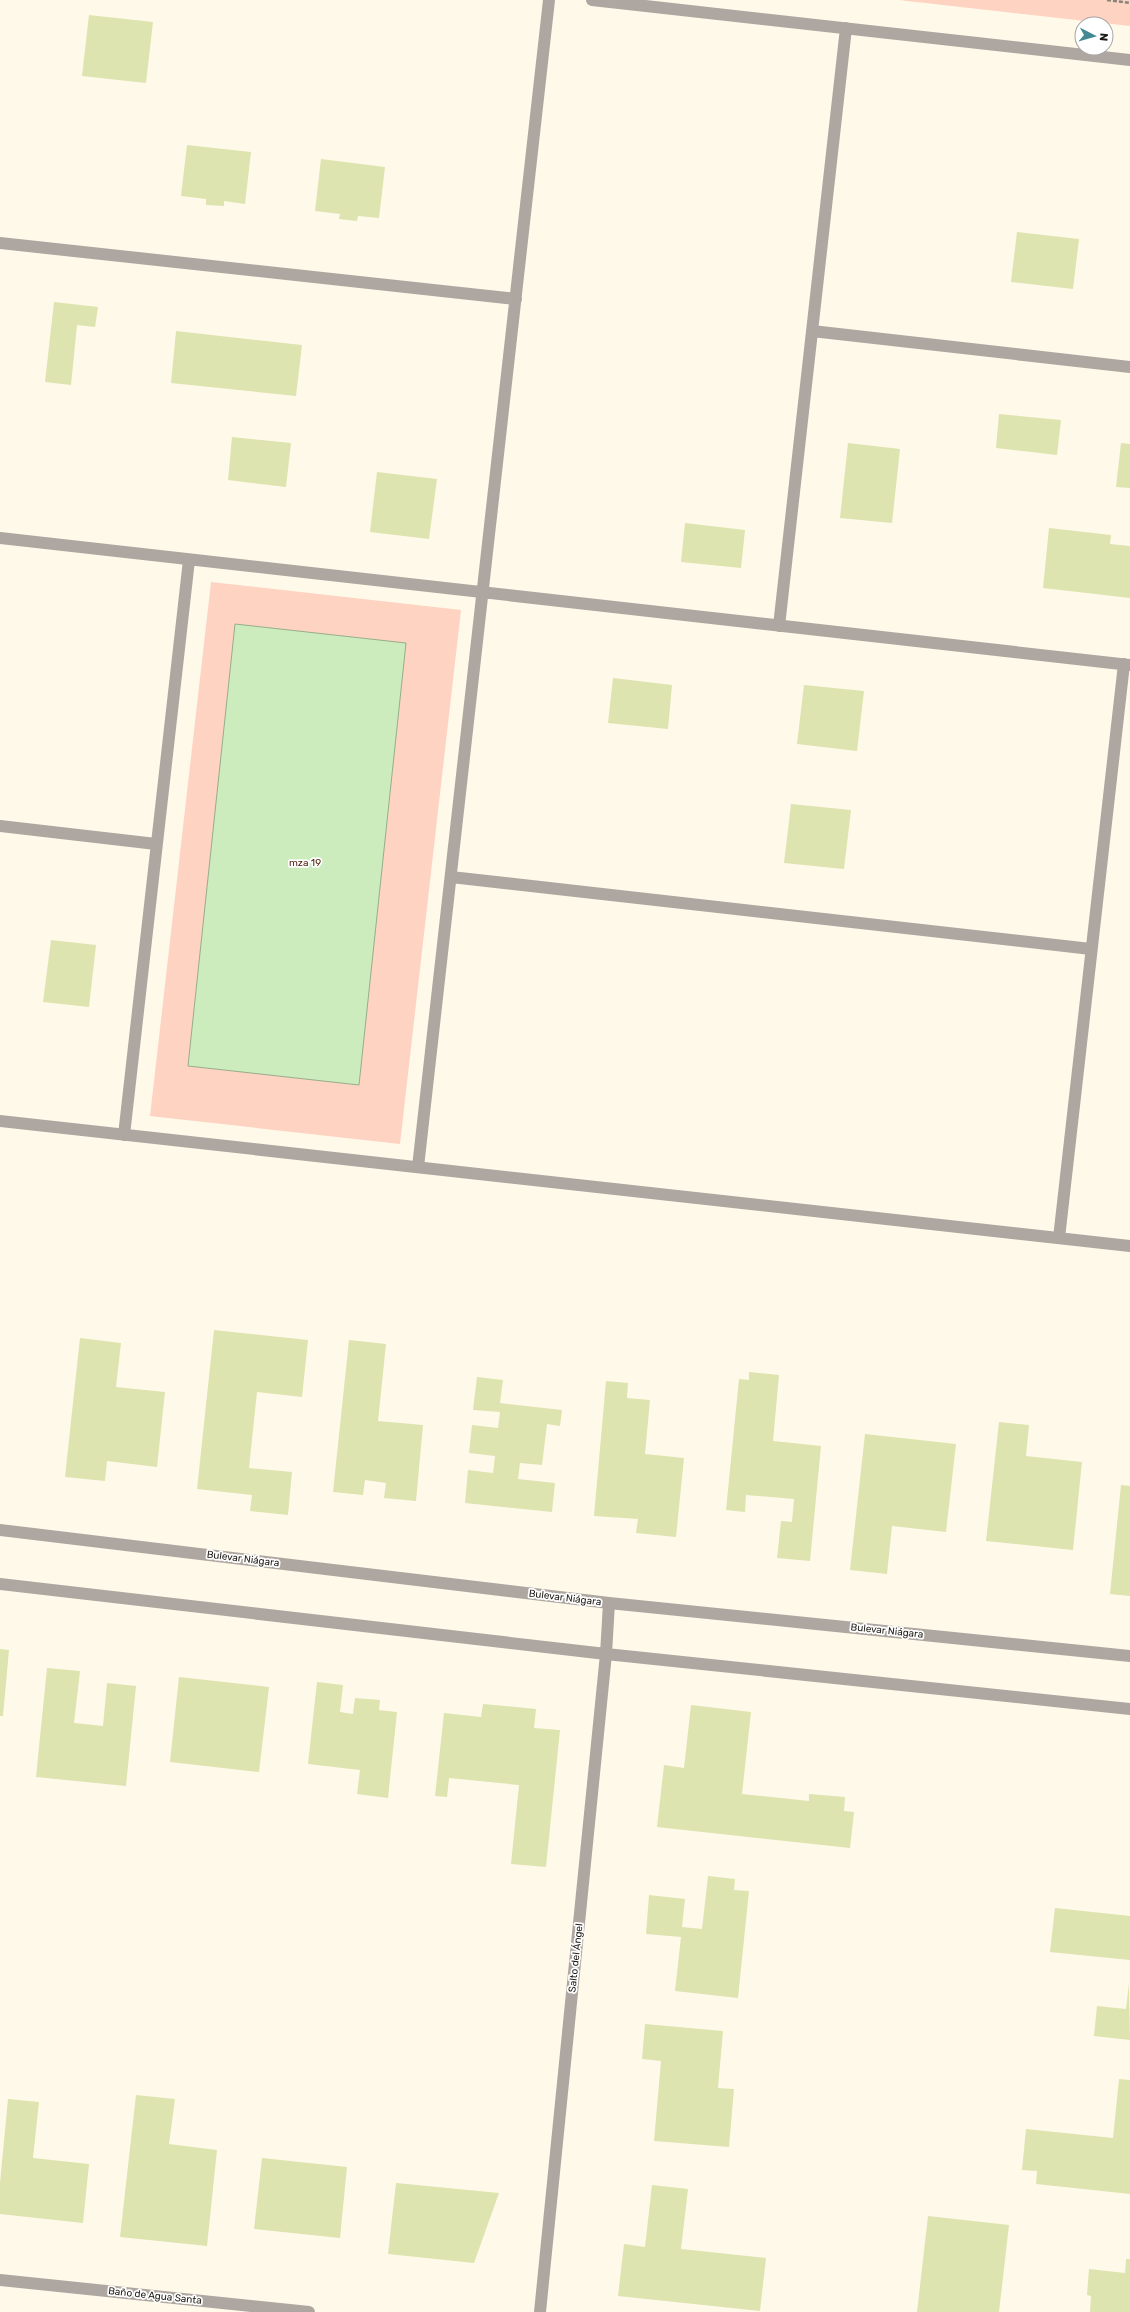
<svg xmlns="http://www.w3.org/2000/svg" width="1130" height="2312" viewBox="0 0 1130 2312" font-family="Rubik,sans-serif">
<rect width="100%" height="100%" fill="#fff9ea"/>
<path fill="#fed3c2" d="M 899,0 L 1130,0 L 1130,26 Z
M 211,582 L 461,610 L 400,1144 L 150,1116 Z"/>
<path fill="#ccecbe" stroke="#97ad8b" d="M 235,624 L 406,643 L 359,1085 L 188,1066 Z"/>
<path fill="#dee4af" d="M 89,15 L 153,22 L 146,83 L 82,76 Z
M 187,145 L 251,152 L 245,204 L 224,201 L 224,206 L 206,205 L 206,199 L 181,196 Z
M 321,159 L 385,167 L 379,218 L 358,216 L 357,221 L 339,219 L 340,214 L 315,211 Z
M 1017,232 L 1079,239 L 1073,289 L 1011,282 Z
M 54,302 L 98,307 L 95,327 L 77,325 L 71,385 L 45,382 Z
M 176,331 L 302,345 L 296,396 L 171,383 Z
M 999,414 L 1061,420 L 1057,455 L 996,448 Z
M 232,437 L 291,443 L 286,487 L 228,480 Z
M 848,443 L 900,449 L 892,523 L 840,518 Z
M 1121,443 L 1130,444 L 1130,488 L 1116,487 Z
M 377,472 L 437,479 L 429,539 L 370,532 Z
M 685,523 L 745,530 L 741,568 L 681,562 Z
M 1049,528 L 1111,535 L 1110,544 L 1130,546 L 1130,598 L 1043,588 Z
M 613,678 L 672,685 L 668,729 L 608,723 Z
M 804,685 L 864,691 L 857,751 L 797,744 Z
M 791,804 L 851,810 L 844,869 L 784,863 Z
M 51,940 L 96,945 L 89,1007 L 43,1002 Z
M 214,1330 L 308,1340 L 302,1397 L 257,1392 L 249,1468 L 292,1472 L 288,1515 L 250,1511 L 252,1495 L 197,1489 Z
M 80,1338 L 121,1343 L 116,1387 L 165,1392 L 157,1467 L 107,1461 L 105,1481 L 65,1477 Z
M 349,1340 L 386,1344 L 378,1421 L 423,1425 L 416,1501 L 384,1498 L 386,1483 L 365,1480 L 363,1495 L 333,1492 Z
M 749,1372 L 779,1375 L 773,1441 L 821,1446 L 810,1561 L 777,1558 L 781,1521 L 792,1522 L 794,1499 L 746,1495 L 745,1512 L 726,1510 L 739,1379 L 749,1380 Z
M 477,1377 L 503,1380 L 500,1403 L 562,1410 L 560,1426 L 547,1424 L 542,1465 L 520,1463 L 518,1479 L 555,1483 L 552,1512 L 465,1503 L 468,1470 L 493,1473 L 495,1456 L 469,1453 L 472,1425 L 498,1428 L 500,1412 L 473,1410 Z
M 606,1381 L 628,1383 L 627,1398 L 650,1400 L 645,1454 L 684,1458 L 676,1537 L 636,1533 L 638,1519 L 594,1516 Z
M 999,1422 L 1029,1425 L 1026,1456 L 1082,1462 L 1073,1550 L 986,1541 Z
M 865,1434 L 956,1444 L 946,1532 L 892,1526 L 887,1574 L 850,1570 Z
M 1121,1485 L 1130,1486 L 1130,1596 L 1110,1594 Z
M 0,1649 L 9,1650 L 3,1716 L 0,1716 Z
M 47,1668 L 80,1671 L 74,1723 L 103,1726 L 107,1683 L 136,1686 L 126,1786 L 36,1777 Z
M 179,1677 L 269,1687 L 259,1772 L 170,1762 Z
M 317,1682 L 343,1685 L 340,1712 L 353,1714 L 355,1698 L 380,1700 L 379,1710 L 397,1712 L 388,1798 L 357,1794 L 360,1770 L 308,1764 Z
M 483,1704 L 536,1709 L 534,1728 L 560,1730 L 546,1867 L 511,1864 L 519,1785 L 449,1778 L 447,1797 L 435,1796 L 444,1713 L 481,1717 Z
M 691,1705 L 751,1712 L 742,1794 L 809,1801 L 809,1794 L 845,1797 L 844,1811 L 854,1812 L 850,1848 L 657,1827 L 664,1765 L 684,1768 Z
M 708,1876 L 735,1879 L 734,1890 L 749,1891 L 738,1998 L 675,1991 L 681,1937 L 646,1934 L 649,1895 L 685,1899 L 682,1927 L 702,1929 Z
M 1055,1908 L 1130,1916 L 1130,1960 L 1050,1952 Z
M 1129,1983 L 1130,2040 L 1094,2036 L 1097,2006 L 1126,2009 Z
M 645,2024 L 723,2031 L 718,2088 L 734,2089 L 729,2147 L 654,2141 L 661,2061 L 642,2059 Z
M 1119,2079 L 1130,2080 L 1130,2194 L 1036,2184 L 1037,2171 L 1022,2170 L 1026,2129 L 1113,2138 Z
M 136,2095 L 175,2099 L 169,2144 L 217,2150 L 207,2246 L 120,2237 Z
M 8,2099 L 39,2102 L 33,2158 L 89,2164 L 83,2223 L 0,2214 L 0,2183 Z
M 262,2158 L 347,2167 L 340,2238 L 254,2229 Z
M 396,2183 L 499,2193 L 474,2263 L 388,2254 Z
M 652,2185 L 688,2189 L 681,2249 L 766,2258 L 760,2311 L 618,2296 L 624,2244 L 645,2247 Z
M 928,2216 L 1009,2225 L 999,2312 L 917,2312 Z
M 1126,2259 L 1130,2259 L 1130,2312 L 1090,2312 L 1091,2296 L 1087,2295 L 1089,2269 L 1125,2273 Z"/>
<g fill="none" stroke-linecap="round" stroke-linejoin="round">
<path stroke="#89847a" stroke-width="2.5" stroke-dasharray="4 2" stroke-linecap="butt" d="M 1107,0 L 1130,3"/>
<path stroke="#aea7a1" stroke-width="12" d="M 592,0 L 1130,60
M 0,243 L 516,299
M 812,331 L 1130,367
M 0,538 L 1130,665
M 779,626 L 846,28
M 0,826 L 156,844
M 451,877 L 1091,949
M 0,1121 L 1130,1246
M 124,1135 L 189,560
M 418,1167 L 549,0
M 1059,1238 L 1124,664
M 0,1530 L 609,1603 L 1130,1656
M 0,1584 L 606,1654 L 1130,1709
M 0,2280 L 309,2312
M 540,2312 L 606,1654 L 609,1603"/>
</g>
<g text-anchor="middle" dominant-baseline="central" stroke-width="3.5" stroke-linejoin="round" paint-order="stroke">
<g font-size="10" fill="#501f0b" stroke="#fff">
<text x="305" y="863">mza 19</text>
</g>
<g font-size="10" fill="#1c1913" stroke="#fff">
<text transform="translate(243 1559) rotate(7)">Bulevar Niágara</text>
<text transform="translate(565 1598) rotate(7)">Bulevar Niágara</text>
<text transform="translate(887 1631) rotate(6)">Bulevar Niágara</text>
<text transform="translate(576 1958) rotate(-84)">Salto del Ángel</text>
<text transform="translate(155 2296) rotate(6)">Baño de Agua Santa</text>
</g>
</g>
<g transform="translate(1094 36) rotate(96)"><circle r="19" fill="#ffffff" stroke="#a4a3a1"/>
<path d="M0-3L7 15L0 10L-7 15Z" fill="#428993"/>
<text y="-6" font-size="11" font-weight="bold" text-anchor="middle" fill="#1c1913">N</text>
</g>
</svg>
